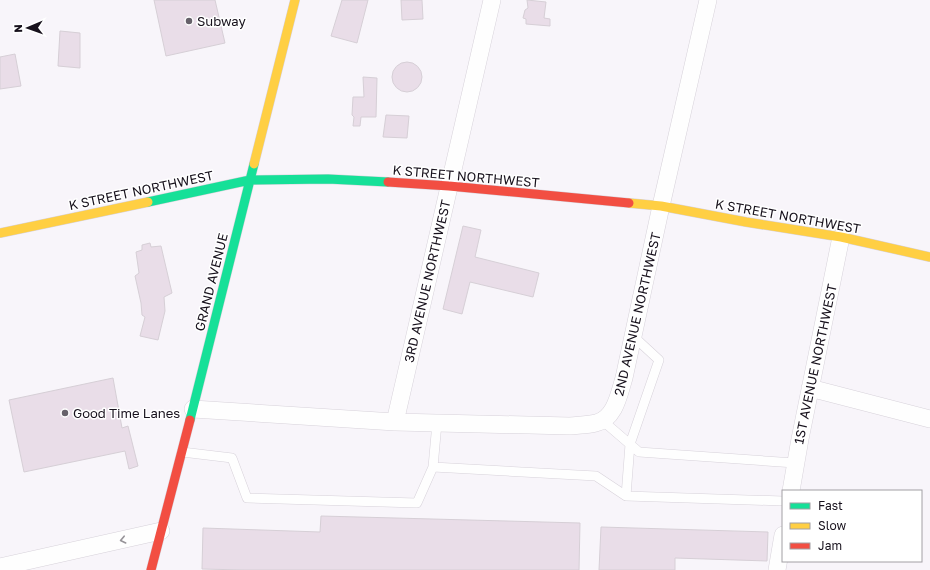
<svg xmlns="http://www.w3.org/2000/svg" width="930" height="570" viewBox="0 0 930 570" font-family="'Golos Text',sans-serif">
<rect width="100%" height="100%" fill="#f8f5fa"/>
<path fill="#e9dde8" stroke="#d6cfd6" d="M 154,0 L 215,0 L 225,43 L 166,56 Z
M 342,0 L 368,0 L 357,43 L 331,36 Z
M 401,0 L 422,0 L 423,19 L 402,20 Z
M 527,0 L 546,2 L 544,18 L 550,19 L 550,26 L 526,24 L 526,19 L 523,18 L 525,10 L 528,8 Z
M 60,31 L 80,33 L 80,68 L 58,66 Z
M 15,54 L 21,86 L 0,89 L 0,57 Z
M392 77a15 15 0 1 1 30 0a15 15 0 1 1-30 0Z
M 363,77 L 377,78 L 376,117 L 361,117 L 360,126 L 353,126 L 354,117 L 352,115 L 353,97 L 364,97 Z
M 386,115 L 409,116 L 407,138 L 383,137 Z
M 463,226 L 481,230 L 475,257 L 539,273 L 533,297 L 470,282 L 462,314 L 443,309 Z
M 150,243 L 151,247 L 161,246 L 172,293 L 164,297 L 165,311 L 158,340 L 140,336 L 145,317 L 142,315 L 141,303 L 135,276 L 139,273 L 136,252 L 142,250 L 142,245 Z
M 113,378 L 122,428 L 128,426 L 138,466 L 129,469 L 125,451 L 24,472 L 9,400 Z
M 321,516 L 580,523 L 579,570 L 244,570 L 202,569 L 203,528 L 320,532 Z
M 601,527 L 768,532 L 767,561 L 675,558 L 675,570 L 599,570 Z"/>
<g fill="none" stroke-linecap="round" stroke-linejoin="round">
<defs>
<path id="lane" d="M 633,336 L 659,360 L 630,444 L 626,496 L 783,501
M 603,421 L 639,452 L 795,463
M 182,452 L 232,458 L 247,498 L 417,503 L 433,467 L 437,423
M 433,467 L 596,476 L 626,496"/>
<path id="street" d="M 810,388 L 930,419
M 193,409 L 395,422 L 570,426 C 579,425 588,425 596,423 C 615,419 619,394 624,378 L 661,206 L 708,0
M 395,422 L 492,0
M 791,491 L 800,439 L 841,237
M 0,567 L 161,531
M 777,570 L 783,535"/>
<path id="fast" d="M 148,202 L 250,180 L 328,179 L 388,182
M 190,420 L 254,164"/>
<path id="slow" d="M 254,164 L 295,0
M 629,203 L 661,206 L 746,222 L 841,237 L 930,257
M 0,233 L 148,202"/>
<path id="jam" d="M 388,182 L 449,186 L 629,203
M 151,570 L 190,420"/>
</defs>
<use href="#lane" stroke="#d7d2da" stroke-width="10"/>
<use href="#street" stroke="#d7d2da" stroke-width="18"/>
<use href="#fast" stroke="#d7d2da" stroke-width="10"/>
<use href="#slow" stroke="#d7d2da" stroke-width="10"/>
<use href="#jam" stroke="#d7d2da" stroke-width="10"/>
<use href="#lane" stroke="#fefefe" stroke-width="9"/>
<use href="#street" stroke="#fefefe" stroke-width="17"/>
<use href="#fast" stroke="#16e098" stroke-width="9"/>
<use href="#slow" stroke="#ffcf43" stroke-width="9"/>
<use href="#jam" stroke="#f24e42" stroke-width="9"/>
</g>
<defs><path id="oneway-chevron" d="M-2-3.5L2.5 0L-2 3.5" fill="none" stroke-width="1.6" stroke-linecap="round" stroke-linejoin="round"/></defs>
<use stroke="#969398" href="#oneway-chevron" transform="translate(123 540) rotate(167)"/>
<g fill="#66616a" stroke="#fff" stroke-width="1.5">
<circle cx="189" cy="21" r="4"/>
<circle cx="65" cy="413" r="4"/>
</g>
<g text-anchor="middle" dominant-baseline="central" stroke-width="3" stroke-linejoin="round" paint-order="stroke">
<g font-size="13" fill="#17111c" stroke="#fff" text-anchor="start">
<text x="197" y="21">Subway</text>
<text x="73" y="413">Good Time Lanes</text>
</g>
<g font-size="13" fill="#17111c" stroke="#fff">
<text transform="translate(466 176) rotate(5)">K STREET NORTHWEST</text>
<text transform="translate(141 190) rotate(-12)">K STREET NORTHWEST</text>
<text transform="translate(788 216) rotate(10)">K STREET NORTHWEST</text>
<text transform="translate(427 281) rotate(-77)">3RD AVENUE NORTHWEST</text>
<text transform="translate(211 282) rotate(-76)">GRAND AVENUE</text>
<text transform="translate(637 314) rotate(-77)">2ND AVENUE NORTHWEST</text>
<text transform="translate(815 364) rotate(-78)">1ST AVENUE NORTHWEST</text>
</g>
</g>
<rect x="782" y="490" width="140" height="72" fill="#ffffff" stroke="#a2a0a4"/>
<rect x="790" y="503" width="20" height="6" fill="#16e098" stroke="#a2a0a4"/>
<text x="818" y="510" font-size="12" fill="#17111c">Fast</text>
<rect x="790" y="523" width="20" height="6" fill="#ffcf43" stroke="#a2a0a4"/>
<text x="818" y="530" font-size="12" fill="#17111c">Slow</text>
<rect x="790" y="543" width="20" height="6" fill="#f24e42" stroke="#a2a0a4"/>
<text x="818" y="550" font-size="12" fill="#17111c">Jam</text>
<g transform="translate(28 28) rotate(268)" stroke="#ffffff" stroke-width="3" paint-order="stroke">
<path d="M0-3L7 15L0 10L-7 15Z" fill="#17111c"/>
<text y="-6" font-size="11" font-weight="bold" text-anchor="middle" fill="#17111c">N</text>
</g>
</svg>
